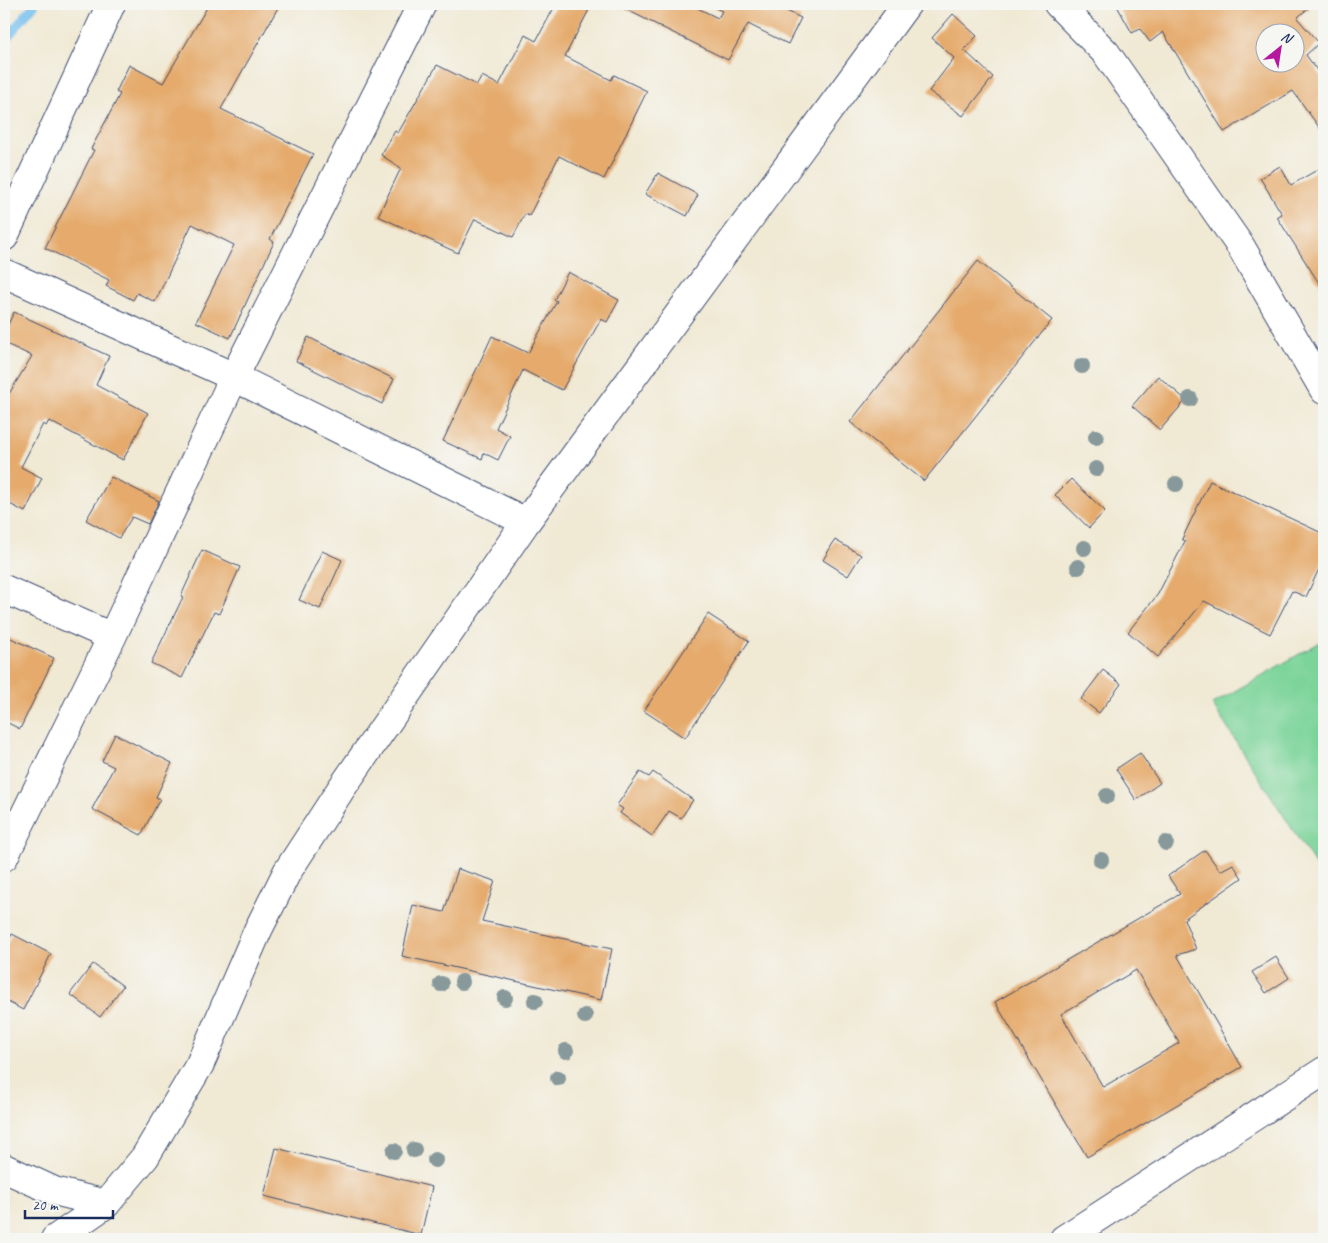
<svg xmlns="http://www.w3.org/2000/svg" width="1328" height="1243" viewBox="0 0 1328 1243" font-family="Caveat,sans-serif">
<rect width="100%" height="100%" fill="#f6f6f2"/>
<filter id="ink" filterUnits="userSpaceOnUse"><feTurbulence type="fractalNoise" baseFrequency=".02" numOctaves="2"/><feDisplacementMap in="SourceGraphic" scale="10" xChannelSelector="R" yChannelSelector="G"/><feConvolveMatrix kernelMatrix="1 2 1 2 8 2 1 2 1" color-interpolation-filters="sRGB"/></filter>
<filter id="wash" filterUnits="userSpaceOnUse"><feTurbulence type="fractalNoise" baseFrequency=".0096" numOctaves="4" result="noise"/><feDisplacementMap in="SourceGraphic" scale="20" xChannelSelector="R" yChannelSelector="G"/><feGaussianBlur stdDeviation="1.12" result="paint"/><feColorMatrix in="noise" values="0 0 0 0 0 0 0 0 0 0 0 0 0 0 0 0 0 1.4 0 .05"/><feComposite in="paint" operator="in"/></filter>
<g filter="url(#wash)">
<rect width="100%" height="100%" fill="#f0e9d4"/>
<path fill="#7cd49a" stroke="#4c827c" d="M 1324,640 L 1324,876 L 1323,877 L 1212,704 Z"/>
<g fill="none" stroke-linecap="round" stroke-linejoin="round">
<path stroke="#76c0ef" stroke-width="9" d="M 4,41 L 35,4"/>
</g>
<g id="blocks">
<path fill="#e5aa6c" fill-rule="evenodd" d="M 209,4 L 280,4 L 221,109 L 313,154 L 270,239 L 274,242 L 230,338 L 196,322 L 234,245 L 192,224 L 155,302 L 137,293 L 133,300 L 106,286 L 109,280 L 45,248 L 94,150 L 91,149 L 120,94 L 116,92 L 129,65 L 163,83 Z
M 556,4 L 592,4 L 565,56 L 611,80 L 614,75 L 647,91 L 604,179 L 559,156 L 529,216 L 525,214 L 513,237 L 475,219 L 458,253 L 378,216 L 401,168 L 381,155 L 395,131 L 398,133 L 437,65 L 477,85 L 482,76 L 499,85 L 525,35 L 536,41 Z
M 615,4 L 689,4 L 718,18 L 722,11 L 707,4 L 772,4 L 801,18 L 788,44 L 748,24 L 728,60 Z
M 1116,4 L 1313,4 L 1297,18 L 1319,43 L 1306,55 L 1324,80 L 1324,134 L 1293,91 L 1224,132 L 1163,32 L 1150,42 L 1140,29 L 1132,33 ZM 1266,32 L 1296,32 L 1296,62 L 1266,62 Z
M 953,14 L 977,36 L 964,50 L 993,77 L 963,116 L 929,91 L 954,58 L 932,38 Z
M 1280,166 L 1291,185 L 1324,166 L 1324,291 L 1277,217 L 1282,214 L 1260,178 Z
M 658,173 L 698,195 L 687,216 L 645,194 Z
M 978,261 L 1052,320 L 924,481 L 850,422 Z
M 568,272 L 619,300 L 607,322 L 601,319 L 562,390 L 523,370 L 496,428 L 510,436 L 498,460 L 484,453 L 482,459 L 443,441 L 492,336 L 528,353 L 557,301 L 554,300 Z
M 14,312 L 109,356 L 96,385 L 148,413 L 123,460 L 49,421 L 46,426 L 43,424 L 21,467 L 42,478 L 25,512 L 4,501 L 4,402 L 32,356 L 4,343 L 4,333 Z
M 308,337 L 394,379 L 382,404 L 296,361 Z
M 1158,376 L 1186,400 L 1160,430 L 1132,406 Z
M 111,477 L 159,501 L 148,524 L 132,517 L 119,538 L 86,520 Z
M 1071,479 L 1105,511 L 1089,528 L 1055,495 Z
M 1210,481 L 1324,534 L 1324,558 L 1306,597 L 1292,591 L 1270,634 L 1204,601 L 1158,657 L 1128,632 L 1158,594 L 1185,541 L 1182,539 Z
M 835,540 L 861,555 L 848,576 L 823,560 Z
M 202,550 L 240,567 L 219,614 L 214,612 L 182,678 L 151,663 L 183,597 L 181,596 Z
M 322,551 L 342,560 L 320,609 L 299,600 Z
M 708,614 L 749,641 L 685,738 L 644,711 Z
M 4,635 L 54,658 L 20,729 L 4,721 Z
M 1103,670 L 1121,684 L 1099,713 L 1081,699 Z
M 115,734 L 172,763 L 156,797 L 160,799 L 141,835 L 92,809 L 114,767 L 102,761 Z
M 1140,753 L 1160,783 L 1136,800 L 1116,769 Z
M 640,772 L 649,777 L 653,772 L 693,800 L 681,818 L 669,811 L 652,836 L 620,813 L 623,809 L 617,805 Z
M 1205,850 L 1220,871 L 1233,864 L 1242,878 L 1184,919 L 1196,949 L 1177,955 L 1242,1067 L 1087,1157 L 995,1002 L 1180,894 L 1168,876 ZM 1136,970 L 1179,1043 L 1103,1087 L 1061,1014 Z
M 458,869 L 495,881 L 482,921 L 612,949 L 601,1000 L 402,956 L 413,905 L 444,912 Z
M 12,934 L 51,954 L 23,1010 L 4,1000 L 4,950 Z
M 1276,957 L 1289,978 L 1266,993 L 1252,972 Z
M 93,964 L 123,986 L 100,1017 L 70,994 Z
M 276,1148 L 432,1187 L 421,1235 L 264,1196 Z"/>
</g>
</g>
<g filter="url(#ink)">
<use href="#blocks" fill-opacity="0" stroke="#3b4b70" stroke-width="1"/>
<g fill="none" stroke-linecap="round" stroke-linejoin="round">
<defs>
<path id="minor" d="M 1058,4 L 1106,53 L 1241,247 L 1324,390
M 4,237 L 111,4
M 4,273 L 234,377 L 526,522
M 4,589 L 112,637
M 4,857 L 112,637 L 234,377 L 422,4
M 4,1168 L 54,1191 L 106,1204
M 55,1239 L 106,1204 L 145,1157 L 200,1064 L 258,930 L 287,872 L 341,789 L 526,522 L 907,4
M 1064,1239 L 1324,1071"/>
</defs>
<use href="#minor" stroke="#3b4b70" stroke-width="30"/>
<use href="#minor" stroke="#fff" stroke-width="28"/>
</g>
<g fill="#88999b">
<circle cx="1082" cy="366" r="8"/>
<circle cx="1190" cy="399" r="8"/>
<circle cx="1096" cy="437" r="8"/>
<circle cx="1096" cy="469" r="8"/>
<circle cx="1176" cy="484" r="8"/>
<circle cx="1084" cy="548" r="8"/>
<circle cx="1078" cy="567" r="8"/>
<circle cx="1107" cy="796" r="8"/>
<circle cx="1166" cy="843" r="8"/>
<circle cx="1101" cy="860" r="8"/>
<circle cx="462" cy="982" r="8"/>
<circle cx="441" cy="984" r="8"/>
<circle cx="505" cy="998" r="8"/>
<circle cx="535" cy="1001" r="8"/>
<circle cx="585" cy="1016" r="8"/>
<circle cx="566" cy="1051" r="8"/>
<circle cx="558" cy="1078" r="8"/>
<circle cx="414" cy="1150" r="8"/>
<circle cx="394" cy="1151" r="8"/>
<circle cx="435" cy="1160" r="8"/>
</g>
</g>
<rect width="1328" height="1243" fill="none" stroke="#f6f6f2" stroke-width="20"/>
<g transform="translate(1280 48) rotate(30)"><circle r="24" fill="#f6f6f2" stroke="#9ea6b7"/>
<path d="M0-4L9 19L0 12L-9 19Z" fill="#b5179e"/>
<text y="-8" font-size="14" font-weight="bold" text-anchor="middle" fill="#1b2f5e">N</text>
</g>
<path d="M25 1210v8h88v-8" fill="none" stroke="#1b2f5e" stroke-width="2.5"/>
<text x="32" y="1210" font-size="15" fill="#1b2f5e" stroke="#f6f6f2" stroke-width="4" paint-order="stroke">20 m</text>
</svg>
